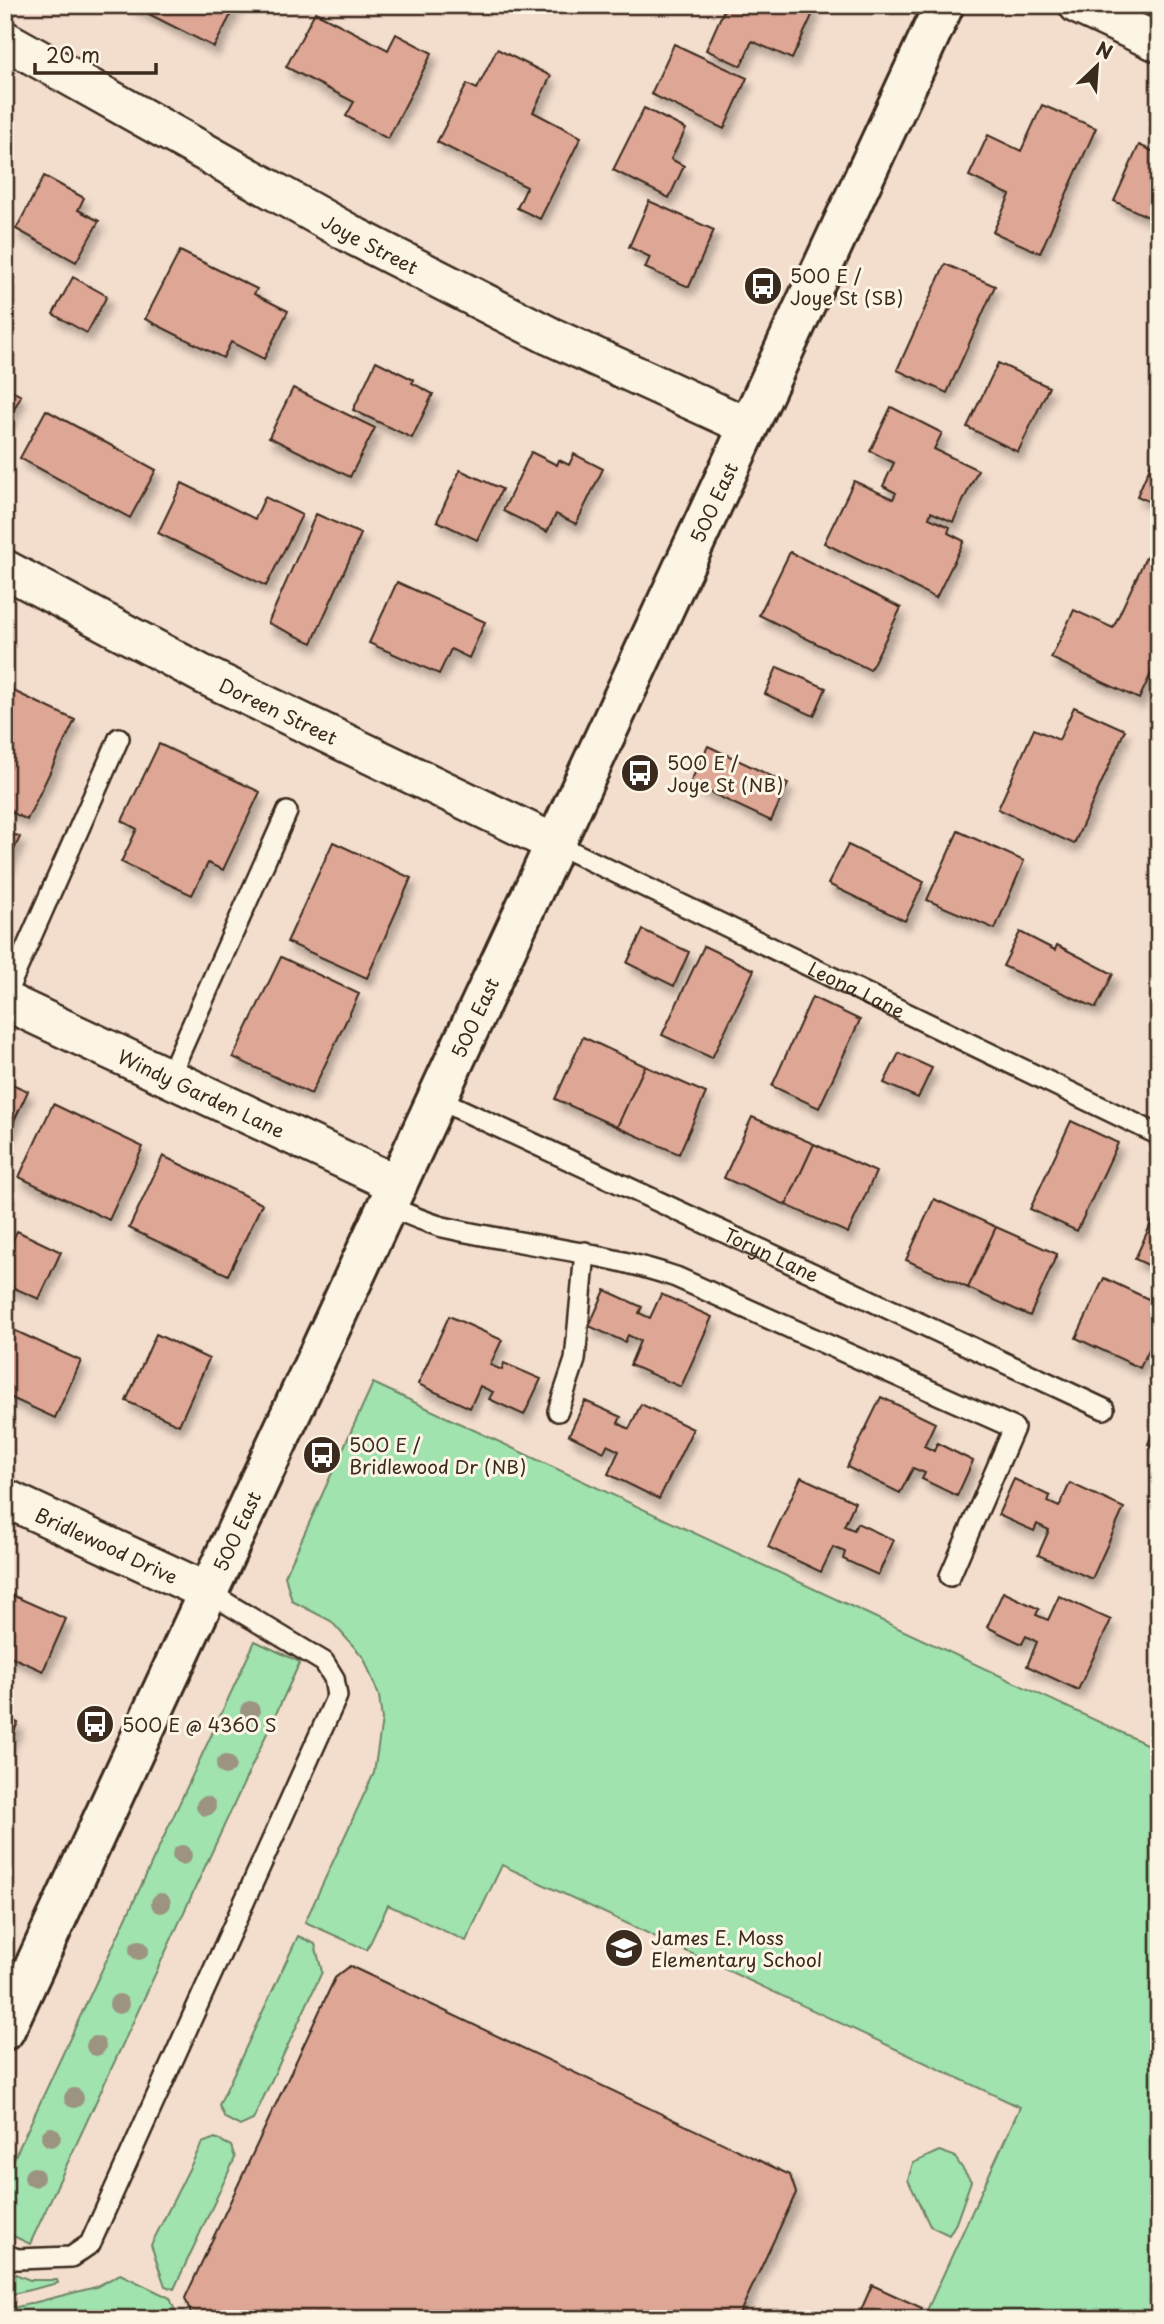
<svg xmlns="http://www.w3.org/2000/svg" width="1164" height="2324" viewBox="0 0 1164 2324" font-family="'Playpen Sans',sans-serif">
<defs>
<filter id="shadow"><feDropShadow dx="4.5" dy="8" stdDeviation="3.5" flood-color="#0004"/></filter>
</defs>
<rect width="100%" height="100%" fill="#f3ddcd"/>
<filter id="ink" filterUnits="userSpaceOnUse"><feTurbulence type="fractalNoise" baseFrequency=".0143" numOctaves="2"/><feDisplacementMap in="SourceGraphic" scale="14" xChannelSelector="R" yChannelSelector="G"/><feConvolveMatrix kernelMatrix="1 2 1 2 8 2 1 2 1" color-interpolation-filters="sRGB"/></filter>
<g filter="url(#ink)">
<path fill="#a0e3af" stroke="#6e8666" stroke-width="2" d="M 373,1383 L 1159,1750 L 1159,2319 L 923,2319 L 1020,2107 L 502,1865 L 466,1941 L 388,1905 L 367,1950 L 305,1922 L 374,1773 L 382,1720 L 379,1696 L 364,1658 L 331,1621 L 292,1601 L 285,1576 Z
M 255,1641 L 300,1662 L 30,2244 L 5,2232 L 5,2178 Z
M 298,1936 L 315,1944 L 322,1972 L 253,2120 L 240,2126 L 225,2118 L 219,2105 Z
M 215,2138 L 231,2146 L 235,2158 L 174,2289 L 165,2286 L 151,2245 L 202,2143 Z
M 939,2151 L 954,2156 L 971,2181 L 956,2223 L 949,2235 L 930,2226 L 908,2180 L 913,2163 Z
M 5,2270 L 30,2280 L 57,2280 L 58,2283 L 5,2296 Z
M 120,2274 L 170,2298 L 178,2319 L 5,2319 L 5,2310 L 96,2287 Z"/>
<path fill="#dda695" stroke="#3b2a1e" stroke-width="2" filter="url(#shadow)" d="M 131,5 L 236,5 L 214,47 Z
M 726,5 L 807,5 L 815,9 L 792,59 L 752,41 L 741,66 L 706,50 Z
M 315,12 L 388,50 L 396,34 L 432,53 L 388,139 L 346,116 L 354,102 L 286,67 Z
M 674,44 L 747,78 L 724,129 L 651,94 Z
M 497,49 L 551,76 L 533,112 L 581,137 L 540,219 L 517,208 L 527,187 L 437,142 L 467,84 L 477,89 Z
M 1042,105 L 1096,128 L 1040,253 L 993,232 L 1010,195 L 969,176 L 988,135 L 1021,151 Z
M 644,108 L 686,129 L 671,159 L 684,166 L 669,198 L 613,170 Z
M 1139,145 L 1159,154 L 1159,222 L 1114,201 Z
M 44,176 L 84,198 L 78,210 L 99,221 L 76,262 L 16,229 Z
M 649,201 L 714,230 L 689,287 L 645,268 L 650,257 L 629,247 Z
M 180,251 L 257,289 L 254,294 L 288,311 L 264,359 L 231,342 L 223,358 L 145,319 Z
M 945,264 L 995,286 L 947,393 L 897,370 Z
M 73,277 L 107,296 L 87,333 L 53,314 Z
M 376,361 L 414,380 L 412,383 L 433,394 L 412,438 L 353,410 Z
M 998,363 L 1049,387 L 1018,452 L 967,427 Z
M 5,387 L 21,396 L 5,426 Z
M 293,388 L 375,428 L 350,477 L 269,437 Z
M 891,407 L 942,433 L 934,449 L 978,470 L 953,522 L 931,512 L 929,518 L 950,527 L 948,533 L 964,541 L 936,598 L 824,543 L 854,481 L 893,499 L 896,493 L 883,486 L 894,463 L 870,451 Z
M 46,410 L 156,470 L 130,518 L 20,458 Z
M 531,452 L 557,465 L 559,460 L 569,465 L 574,454 L 603,469 L 576,524 L 556,514 L 547,532 L 503,511 Z
M 1152,462 L 1159,466 L 1159,506 L 1137,496 Z
M 460,470 L 502,489 L 477,540 L 437,521 Z
M 182,483 L 255,519 L 265,497 L 302,515 L 266,586 L 158,533 Z
M 316,514 L 361,534 L 312,643 L 268,623 Z
M 790,552 L 901,608 L 870,670 L 759,615 Z
M 1146,557 L 1159,563 L 1159,657 L 1139,699 L 1051,658 L 1074,610 L 1113,628 Z
M 397,582 L 485,622 L 469,658 L 451,649 L 439,674 L 369,643 Z
M 777,667 L 826,688 L 814,716 L 765,694 Z
M 5,687 L 75,720 L 27,820 L 5,809 Z
M 1074,707 L 1125,730 L 1074,844 L 998,809 L 1034,729 L 1059,740 Z
M 159,744 L 260,792 L 223,870 L 208,863 L 192,895 L 121,862 L 137,829 L 122,821 Z
M 708,746 L 788,784 L 771,821 L 690,783 Z
M 5,831 L 20,837 L 5,869 Z
M 958,831 L 1024,861 L 995,929 L 927,900 Z
M 333,842 L 411,878 L 367,978 L 287,942 Z
M 848,845 L 924,882 L 905,921 L 828,884 Z
M 643,930 L 689,952 L 674,986 L 627,963 Z
M 1020,932 L 1055,950 L 1057,945 L 1113,974 L 1096,1008 L 1003,966 Z
M 704,946 L 754,970 L 712,1058 L 662,1035 Z
M 281,957 L 359,994 L 311,1094 L 233,1057 Z
M 812,997 L 860,1020 L 819,1108 L 772,1086 Z
M 583,1037 L 645,1066 L 617,1127 L 555,1099 Z
M 899,1053 L 932,1068 L 918,1098 L 884,1083 Z
M 645,1066 L 706,1093 L 679,1154 L 617,1127 Z
M 5,1081 L 28,1091 L 5,1140 Z
M 53,1104 L 143,1147 L 109,1220 L 19,1177 Z
M 752,1117 L 814,1144 L 786,1205 L 724,1178 Z
M 1071,1121 L 1118,1143 L 1077,1231 L 1030,1209 Z
M 814,1144 L 876,1172 L 848,1233 L 786,1205 Z
M 163,1156 L 262,1204 L 228,1275 L 129,1228 Z
M 934,1199 L 996,1227 L 968,1288 L 906,1260 Z
M 1159,1206 L 1159,1270 L 1135,1259 Z
M 996,1227 L 1057,1254 L 1030,1316 L 968,1288 Z
M 17,1231 L 61,1252 L 39,1299 L 5,1284 L 5,1256 Z
M 1104,1278 L 1159,1304 L 1159,1329 L 1140,1368 L 1076,1338 Z
M 605,1290 L 642,1307 L 639,1313 L 650,1318 L 661,1294 L 712,1317 L 681,1387 L 630,1365 L 640,1341 L 628,1335 L 625,1342 L 589,1326 Z
M 449,1316 L 502,1340 L 490,1365 L 502,1370 L 504,1363 L 541,1379 L 524,1415 L 489,1399 L 493,1392 L 480,1386 L 470,1408 L 418,1384 Z
M 5,1326 L 81,1361 L 55,1418 L 5,1395 Z
M 156,1334 L 209,1359 L 179,1425 L 126,1401 Z
M 881,1397 L 935,1423 L 924,1446 L 934,1451 L 937,1443 L 973,1461 L 957,1496 L 922,1479 L 925,1473 L 913,1468 L 900,1493 L 847,1467 Z
M 585,1401 L 621,1417 L 618,1423 L 629,1429 L 641,1404 L 693,1429 L 659,1499 L 608,1474 L 619,1451 L 607,1445 L 604,1452 L 569,1435 Z
M 1159,1420 L 1159,1449 L 1148,1444 Z
M 801,1477 L 855,1502 L 844,1526 L 854,1530 L 857,1523 L 894,1540 L 878,1575 L 843,1559 L 845,1552 L 833,1547 L 821,1572 L 768,1547 Z
M 1014,1479 L 1050,1496 L 1048,1502 L 1059,1507 L 1070,1483 L 1124,1508 L 1092,1579 L 1038,1555 L 1049,1530 L 1037,1524 L 1034,1531 L 998,1515 Z
M 5,1592 L 66,1619 L 43,1671 L 5,1654 Z
M 1003,1592 L 1039,1609 L 1036,1615 L 1048,1620 L 1059,1596 L 1111,1620 L 1078,1690 L 1027,1666 L 1037,1642 L 1026,1636 L 1022,1644 L 987,1627 Z
M 5,1717 L 18,1723 L 5,1750 Z
M 350,1966 L 790,2175 L 796,2193 L 737,2319 L 197,2319 L 192,2316 L 185,2298 L 335,1978 Z
M 872,2285 L 922,2308 L 917,2319 L 857,2319 Z"/>
<g fill="none" stroke-linecap="round" stroke-linejoin="round">
<defs>
<g id="service">
<path id="s1" d="M 556,844 L 1159,1135"/>
<path d="M 5,996 L 119,738"/>
<path d="M 169,1077 L 287,812"/>
<path id="s2" d="M 438,1099 L 1104,1409"/>
<path d="M 387,1206 C 406,1213 424,1222 443,1227 C 521,1245 600,1251 676,1277 L 1014,1428 L 950,1576"/>
<path d="M 558,1411 L 575,1360 L 585,1252"/>
<path d="M 5,2254 L 17,2259 L 71,2257 L 90,2244 L 337,1696 L 334,1678 L 324,1662 L 208,1592"/>
</g>
<g id="minor">
<path d="M 1078,5 L 1159,43"/>
<path id="s3" d="M 5,40 L 356,237 L 550,336 L 747,426"/>
<path id="s4" d="M 5,569 L 202,674 L 556,844"/>
<path id="s5" d="M 5,1001 L 398,1185"/>
<path id="s6" d="M 5,1498 L 208,1592"/>
</g>
<g id="tertiary">
<path id="s7" d="M 5,2030 L 944,5"/>
</g>
</defs>
<use href="#service" stroke="#3b2a1e" stroke-width="24"/>
<use href="#minor" stroke="#3b2a1e" stroke-width="42"/>
<use href="#tertiary" stroke="#3b2a1e" stroke-width="44"/>
<use href="#service" stroke="#fcf5e5" stroke-width="19"/>
<use href="#minor" stroke="#fcf5e5" stroke-width="37"/>
<use href="#tertiary" stroke="#fcf5e5" stroke-width="38"/>
</g>
<g fill="#9c9481">
<circle cx="250" cy="1711" r="10"/>
<circle cx="226" cy="1765" r="10"/>
<circle cx="206" cy="1806" r="10"/>
<circle cx="182" cy="1855" r="10"/>
<circle cx="161" cy="1903" r="10"/>
<circle cx="139" cy="1950" r="10"/>
<circle cx="119" cy="2004" r="10"/>
<circle cx="96" cy="2046" r="10"/>
<circle cx="74" cy="2098" r="10"/>
<circle cx="51" cy="2137" r="10"/>
<circle cx="34" cy="2177" r="10"/>
</g>
</g>
<defs>
<symbol id="bus-disc" viewBox="-11 -11 22 22"><circle r="9.5" fill="#3b2a1e" stroke="#fcf5e5"/><path d="M-5-6H5V4H4V6H2V4H-2V6H-4V4H-5ZM-3.5-4V0h7V-4ZM-3.5 1.2v1.5H-2V1.2ZM2 1.2v1.5H3.5V1.2Z" fill="#fff"/></symbol>
<symbol id="school-disc" viewBox="-11 -11 22 22"><circle r="9.5" fill="#3b2a1e" stroke="#fcf5e5"/><path d="M0-5L7-2L0 1L-7-2ZM-4 1L0 2.5L4 1V4Q0 6-4 4Z" fill="#fff"/></symbol>
</defs>
<g fill-rule="evenodd">
<use href="#bus-disc" x="741" y="264" width="44" height="44"/>
<use href="#bus-disc" x="618" y="751" width="44" height="44"/>
<use href="#bus-disc" x="300" y="1433" width="44" height="44"/>
<use href="#bus-disc" x="73" y="1702" width="44" height="44"/>
<use href="#school-disc" x="602" y="1926" width="44" height="44"/>
</g>
<g text-anchor="middle" dominant-baseline="central" stroke-width="6" stroke-linejoin="round" paint-order="stroke">
<g font-size="19" fill="#3b2a1e" stroke="#fcf5e5">
<text stroke="none"><textPath href="#s3" startOffset="418">Joye Street</textPath></text>
<text stroke="none"><textPath href="#s7" startOffset="1684">500 East</textPath></text>
<text stroke="none"><textPath href="#s4" startOffset="308">Doreen Street</textPath></text>
<text stroke="none"><textPath href="#s1" startOffset="334">Leona Lane</textPath></text>
<text stroke="none"><textPath href="#s7" startOffset="1116">500 East</textPath></text>
<text stroke="none"><textPath href="#s5" startOffset="217">Windy Garden Lane</textPath></text>
<text stroke="none"><textPath href="#s2" startOffset="368">Toryn Lane</textPath></text>
<text stroke="none"><textPath href="#s7" startOffset="550">500 East</textPath></text>
<text stroke="none"><textPath href="#s6" startOffset="112">Bridlewood Drive</textPath></text>
</g>
<g font-size="19" fill="#3b2a1e" stroke="#fcf5e5" text-anchor="start">
<text x="790" y="275">500 E /<tspan x="790" dy="22">Joye St (SB)</tspan></text>
<text x="667" y="762">500 E /<tspan x="667" dy="22">Joye St (NB)</tspan></text>
<text x="349" y="1444">500 E /<tspan x="349" dy="22">Bridlewood Dr (NB)</tspan></text>
<text x="122" y="1724">500 E @ 4360 S</text>
<text x="651" y="1937">James E. Moss<tspan x="651" dy="22">Elementary School</tspan></text>
</g>
</g>
<rect width="1164" height="2324" fill="none" stroke="#fcf5e5" stroke-width="28"/>
<rect x="14" y="14" width="1136" height="2296" fill="none" stroke="#3b2a1e" stroke-width="2.5" filter="url(#ink)"/>
<g transform="translate(1097 66) rotate(25)" stroke="#fcf5e5" stroke-width="5" paint-order="stroke">
<path d="M0-5L12 26L0 18L-12 26Z" fill="#3b2a1e"/>
<text y="-10" font-size="19" font-weight="bold" text-anchor="middle" fill="#3b2a1e">N</text>
</g>
<path d="M35 63v10h121v-10" fill="none" stroke="#3b2a1e" stroke-width="3.5"/>
<text x="46" y="63" font-size="21" fill="#3b2a1e" stroke="#fcf5e5" stroke-width="5" paint-order="stroke">20 m</text>
</svg>
